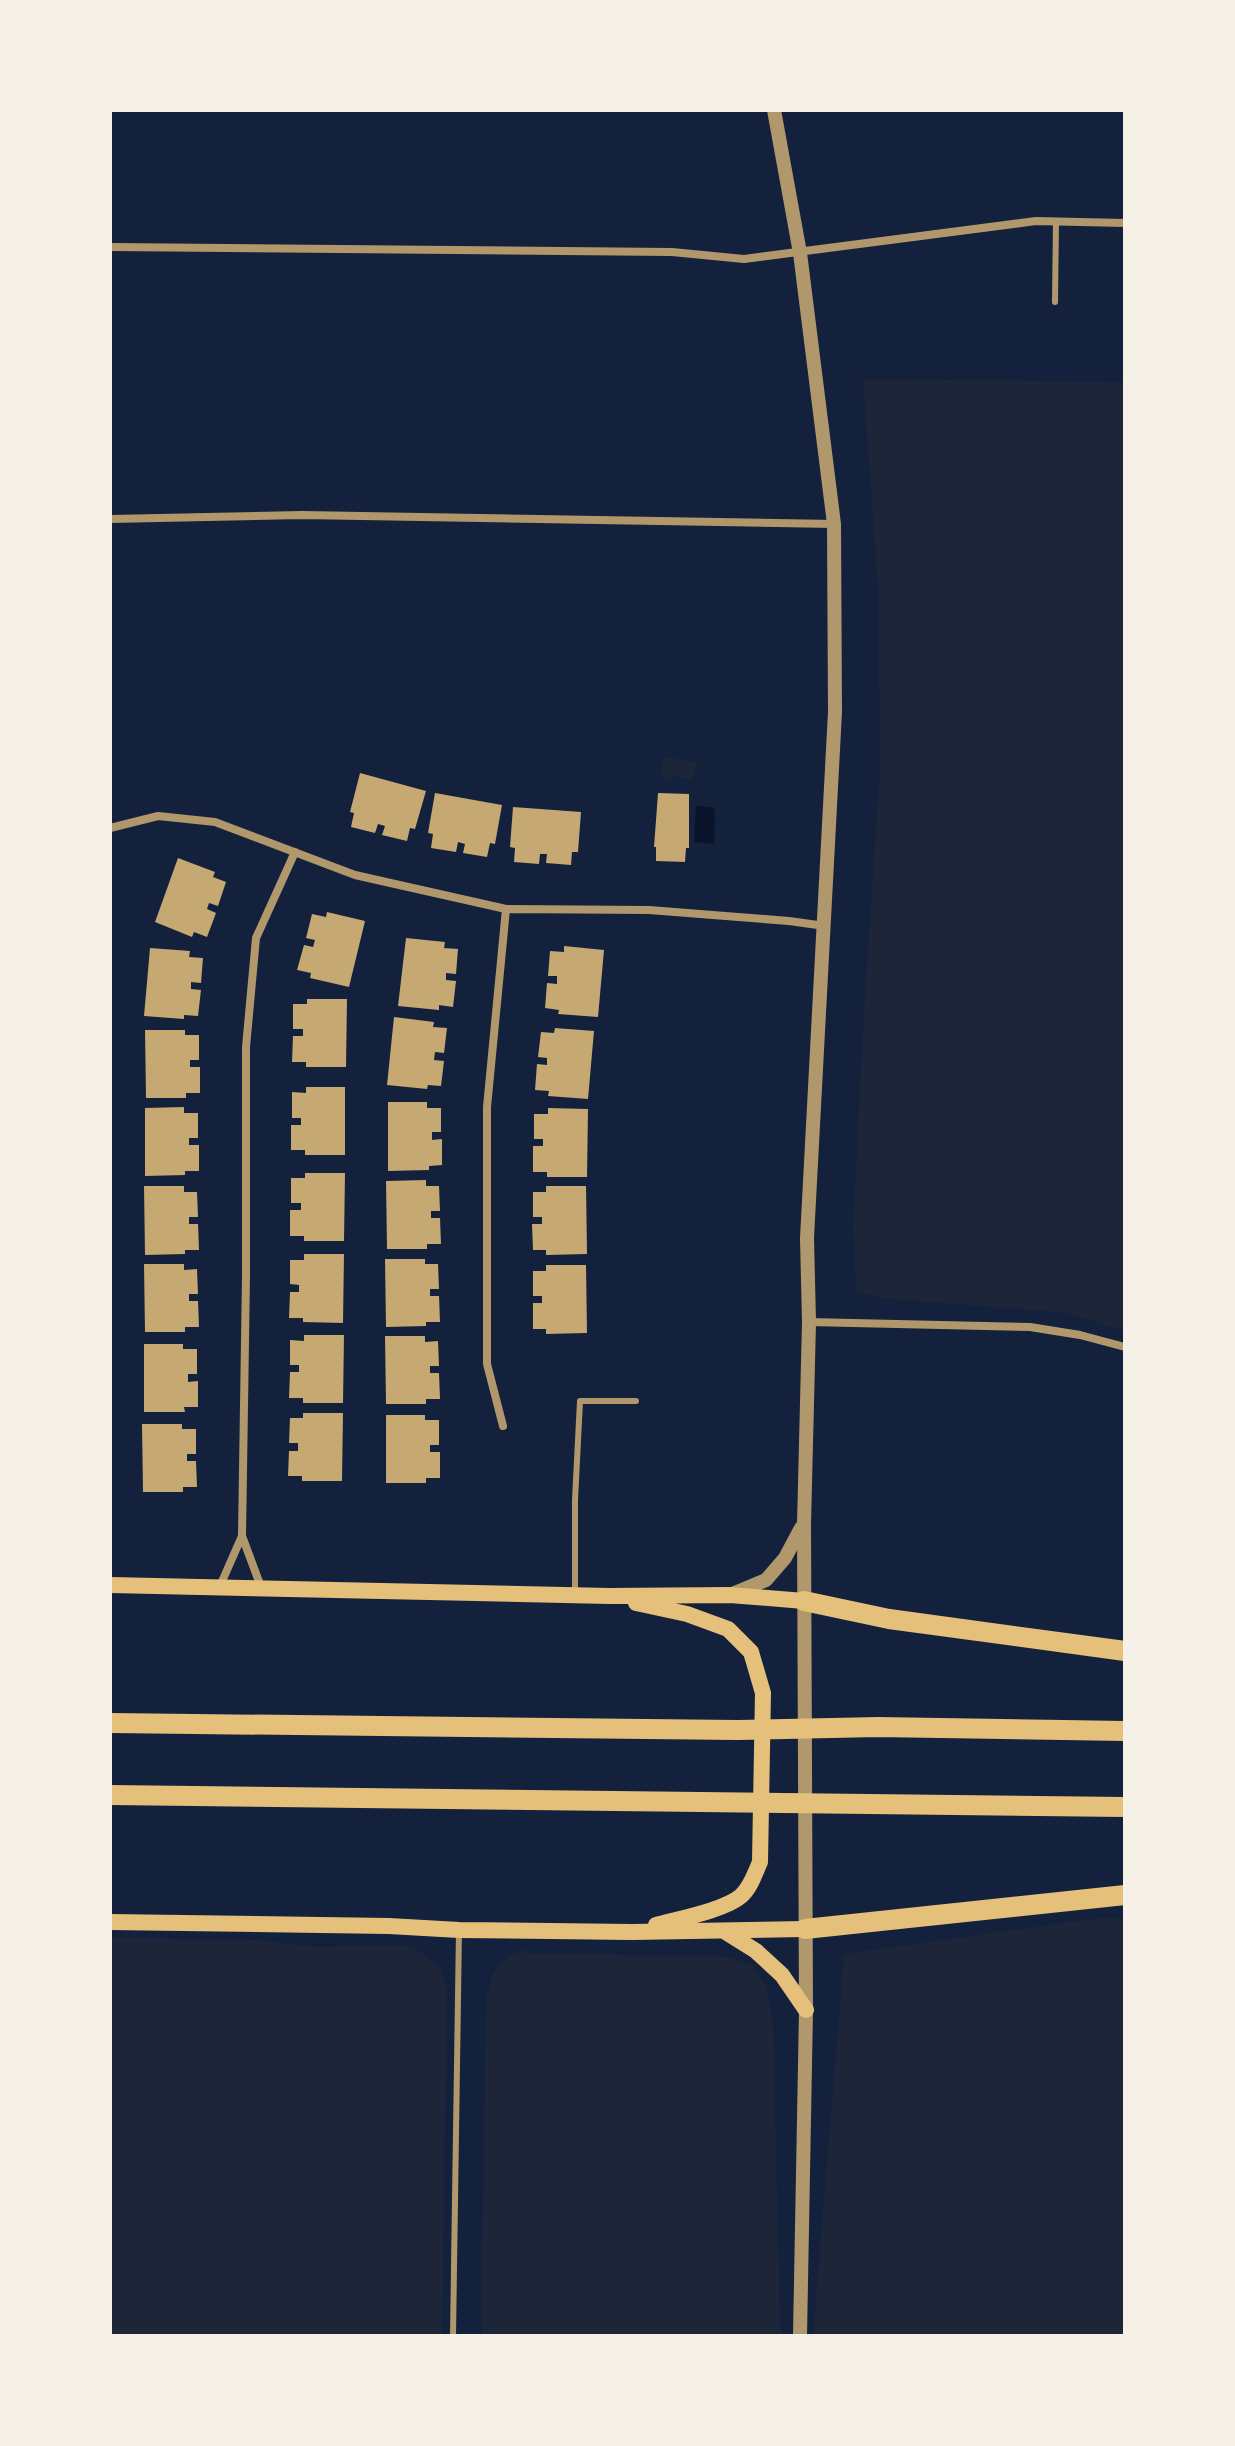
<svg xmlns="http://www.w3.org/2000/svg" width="1235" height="2446" viewBox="0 0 1235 2446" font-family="Cabin,sans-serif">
<rect width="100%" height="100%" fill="#14213d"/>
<path fill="#1d2539" d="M 863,379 L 1125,382 L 1125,1331 L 1068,1313 L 881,1298 L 856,1290 L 853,1227 L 865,996 L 880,769 L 878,586 Z
M 664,757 L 697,762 L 692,780 L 672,776 L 668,780 L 663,778 L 661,775 Z
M 1100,1918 L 1125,1919 L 1125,2336 L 813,2336 L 844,1954 Z
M 110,1938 L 256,1940 L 316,1947 L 405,1946 L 422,1953 L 439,1967 L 447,1987 L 442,2336 L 110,2336 Z
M 527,1950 L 529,1953 L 729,1957 L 753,1965 L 767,1988 L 773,2023 L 780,2325 L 783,2336 L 481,2336 L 486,2003 C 490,1976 496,1956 527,1950 Z"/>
<path fill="#0b132b" d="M 696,806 L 711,807 L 715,810 L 714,844 L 694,842 Z"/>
<path fill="#c6a872" d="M 360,773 L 426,791 L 415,829 L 410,828 L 407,841 L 382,835 L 385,826 L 378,824 L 375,833 L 351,827 L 354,813 L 350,812 Z
M 435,793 L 502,805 L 495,844 L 490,843 L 487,857 L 463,853 L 465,844 L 458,842 L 456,852 L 431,848 L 433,834 L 428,833 Z
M 658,793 L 689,794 L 689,848 L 686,848 L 685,862 L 656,861 L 656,847 L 654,847 Z
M 513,807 L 581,812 L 578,852 L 572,852 L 571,865 L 546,863 L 547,854 L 540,854 L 539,864 L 514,862 L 515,848 L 510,847 Z
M 178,858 L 215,872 L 213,877 L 226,882 L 218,906 L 209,903 L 207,909 L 216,913 L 207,937 L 194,932 L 192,937 L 155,922 Z
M 327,912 L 365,921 L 349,987 L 310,978 L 311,973 L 297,970 L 304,945 L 313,947 L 315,940 L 306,938 L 312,914 L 326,917 Z
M 406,938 L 445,942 L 444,948 L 458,949 L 456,974 L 446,973 L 446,980 L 456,981 L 453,1007 L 439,1005 L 439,1010 L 398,1006 Z
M 564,946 L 604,950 L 598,1017 L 558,1014 L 559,1010 L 545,1008 L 547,983 L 557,984 L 557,976 L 548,976 L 550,951 L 564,952 Z
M 150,948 L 190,951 L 189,957 L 203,958 L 201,983 L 191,982 L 191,989 L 201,990 L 198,1016 L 184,1015 L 184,1019 L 144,1016 Z
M 307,999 L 347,999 L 346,1067 L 306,1067 L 306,1062 L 292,1062 L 293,1036 L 303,1036 L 303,1029 L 293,1029 L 293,1004 L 307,1004 Z
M 394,1017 L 434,1022 L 433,1027 L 447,1028 L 444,1053 L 435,1052 L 434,1060 L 444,1061 L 441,1086 L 428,1085 L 427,1089 L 387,1085 Z
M 555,1028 L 594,1031 L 588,1099 L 548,1096 L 549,1091 L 535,1090 L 537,1064 L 547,1065 L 547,1058 L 538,1057 L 541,1032 L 554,1033 Z
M 145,1030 L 185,1030 L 185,1035 L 199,1035 L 199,1060 L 190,1060 L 190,1067 L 200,1067 L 200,1093 L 186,1093 L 186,1098 L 146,1098 Z
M 306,1087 L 345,1087 L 345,1155 L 305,1155 L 305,1150 L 291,1150 L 291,1125 L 301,1125 L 301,1118 L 292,1118 L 292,1092 L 306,1093 Z
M 388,1102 L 427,1102 L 427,1108 L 441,1108 L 441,1132 L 432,1132 L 432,1140 L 442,1139 L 442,1165 L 429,1166 L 429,1170 L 388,1171 Z
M 184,1107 L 184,1113 L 198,1113 L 198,1138 L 189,1138 L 189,1145 L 199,1145 L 199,1171 L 185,1171 L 185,1175 L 145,1176 L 145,1108 Z
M 548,1108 L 588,1109 L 587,1177 L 547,1177 L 547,1172 L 533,1172 L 533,1146 L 543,1146 L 543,1139 L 534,1139 L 534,1114 L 548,1114 Z
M 305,1173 L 345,1173 L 344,1241 L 304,1241 L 304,1236 L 290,1236 L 290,1210 L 301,1210 L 301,1203 L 291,1203 L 291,1178 L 305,1178 Z
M 426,1180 L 426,1186 L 439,1186 L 440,1211 L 431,1211 L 431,1218 L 440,1218 L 441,1244 L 427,1244 L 427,1249 L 387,1249 L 386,1181 Z
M 144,1186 L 184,1186 L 184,1192 L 197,1192 L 198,1217 L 189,1217 L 189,1224 L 198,1224 L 199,1250 L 185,1250 L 185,1254 L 145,1255 Z
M 546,1186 L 586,1186 L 587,1254 L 546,1255 L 546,1250 L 533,1250 L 532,1224 L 542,1224 L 542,1217 L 533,1217 L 533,1192 L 546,1192 Z
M 304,1254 L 344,1254 L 343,1323 L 303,1322 L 303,1318 L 289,1318 L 290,1292 L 299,1292 L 299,1285 L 290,1284 L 290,1260 L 304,1260 Z
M 385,1259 L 425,1259 L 425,1264 L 438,1264 L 439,1289 L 430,1289 L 430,1296 L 439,1296 L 440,1322 L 426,1322 L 426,1326 L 386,1327 Z
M 144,1264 L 184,1264 L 184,1270 L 197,1269 L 198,1294 L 189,1294 L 189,1301 L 198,1301 L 199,1327 L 185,1327 L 185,1332 L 145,1332 Z
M 546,1265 L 586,1265 L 587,1333 L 546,1334 L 546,1329 L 533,1329 L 533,1303 L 542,1303 L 542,1296 L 533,1296 L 533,1271 L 546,1271 Z
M 304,1335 L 344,1335 L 343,1403 L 303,1403 L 303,1398 L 289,1398 L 290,1372 L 299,1372 L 299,1365 L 290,1365 L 290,1340 L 304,1341 Z
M 385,1336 L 425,1336 L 425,1342 L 438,1341 L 439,1366 L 430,1366 L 430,1373 L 439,1373 L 440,1399 L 426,1399 L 426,1404 L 386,1404 Z
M 144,1344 L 183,1344 L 183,1349 L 197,1349 L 197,1374 L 188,1374 L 188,1382 L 198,1381 L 198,1407 L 184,1407 L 185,1412 L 144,1412 Z
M 303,1413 L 343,1413 L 342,1481 L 302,1481 L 302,1476 L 288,1476 L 289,1451 L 298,1451 L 298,1443 L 289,1443 L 290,1418 L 303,1418 Z
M 386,1415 L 425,1415 L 425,1420 L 439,1420 L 439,1445 L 430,1445 L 430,1452 L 440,1452 L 440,1478 L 426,1478 L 426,1483 L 386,1483 Z
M 142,1424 L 182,1424 L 182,1429 L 196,1429 L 196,1454 L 187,1454 L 187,1461 L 196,1461 L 197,1487 L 183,1487 L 183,1492 L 143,1492 Z"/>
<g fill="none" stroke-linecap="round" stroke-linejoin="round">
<path stroke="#b1986c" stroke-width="6" d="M 1055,302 L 1056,221
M 575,1592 L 575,1500 L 580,1401 L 636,1401
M 453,2336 L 459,1930"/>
<path stroke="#b1986c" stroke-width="8" d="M 110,247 L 672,252 L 744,259 L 1036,221 L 1125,223
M 110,519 L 302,515 L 834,524
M 110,828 L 158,816 L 215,822 L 355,875 L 506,909 L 649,910 L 789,921 L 825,926
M 809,1322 L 1030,1327 L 1080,1335 L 1125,1347
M 503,1426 L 487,1364 L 487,1107 L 506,909
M 220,1586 L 242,1536
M 261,1587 L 242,1536 L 246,1276 L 246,1047 L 256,938 L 295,852"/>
<path stroke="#b1986c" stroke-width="14" d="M 774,110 L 800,253 L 834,524 L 835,712 L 807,1238 L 809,1322 L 804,1524 L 806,2010 L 800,2336
M 730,1595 L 766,1580 L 785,1558 L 801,1528"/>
<path stroke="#e5c07b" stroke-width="16" d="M 110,1585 L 609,1596 L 730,1595 L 804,1601
M 636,1603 L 687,1614 L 728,1629 L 751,1652 L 763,1693 L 760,1862 C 755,1873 751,1887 741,1896 C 725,1910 678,1919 656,1925
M 110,1922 L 389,1926 L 459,1930 L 632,1932 L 805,1929
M 724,1931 L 756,1951 L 782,1975 L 806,2010"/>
<path stroke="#e5c07b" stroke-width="20" d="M 804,1601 L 889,1619 L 1125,1651
M 110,1723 L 738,1730 L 878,1727 L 1125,1731
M 110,1795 L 1125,1807
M 805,1929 L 1125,1895"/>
</g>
<rect width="1235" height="2446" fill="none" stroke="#f6f1e7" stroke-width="224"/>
</svg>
